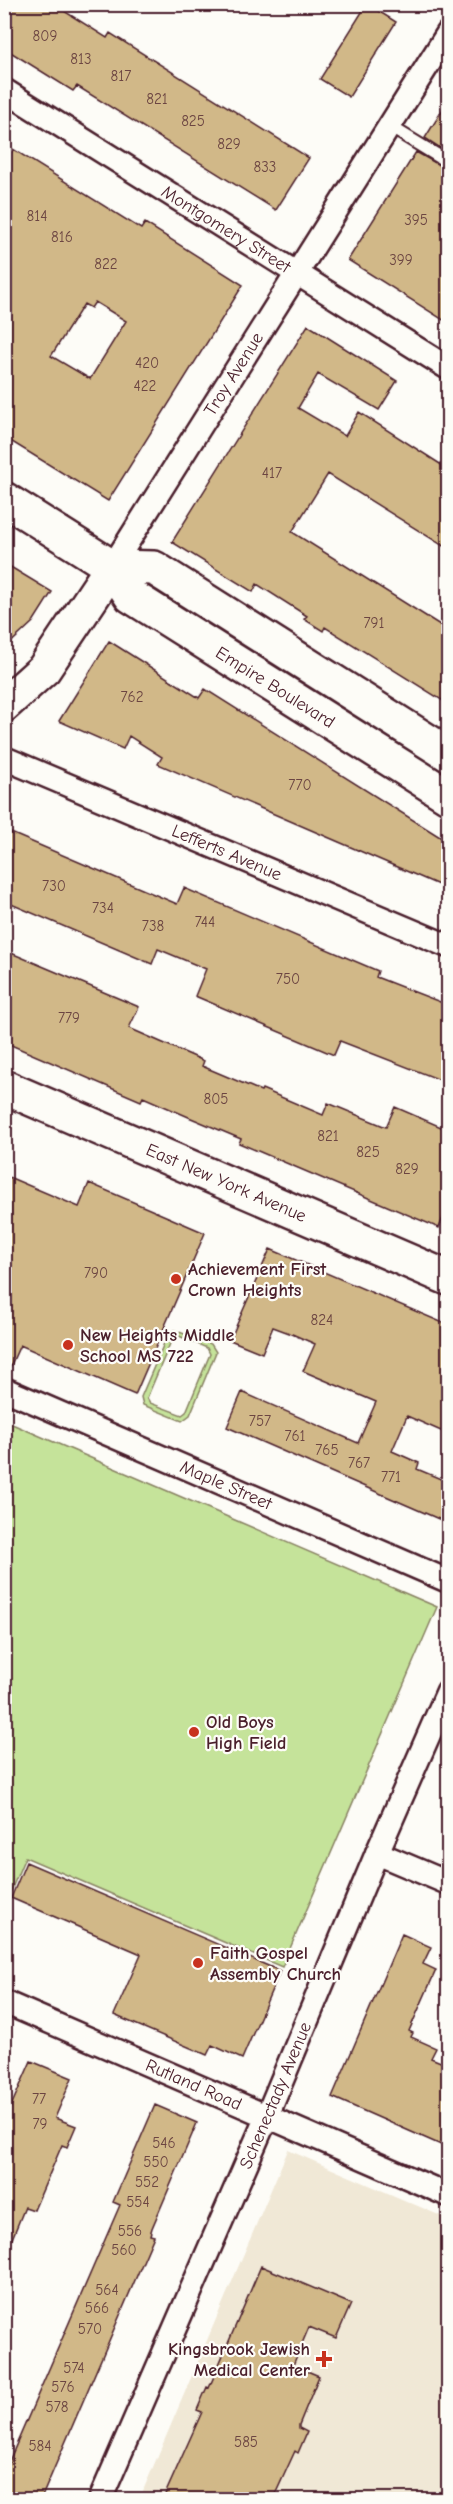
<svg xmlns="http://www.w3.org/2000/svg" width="453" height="2504" viewBox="0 0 453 2504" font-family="'Comic Neue',sans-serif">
<rect width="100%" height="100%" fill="#fdfcf7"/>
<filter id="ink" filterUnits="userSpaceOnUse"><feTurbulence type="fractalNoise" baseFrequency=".0167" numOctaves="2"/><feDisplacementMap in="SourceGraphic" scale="12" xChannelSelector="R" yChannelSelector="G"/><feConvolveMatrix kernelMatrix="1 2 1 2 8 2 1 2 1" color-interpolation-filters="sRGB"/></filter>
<g filter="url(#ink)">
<path fill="#f0e8d6" d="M 288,2150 L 448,2219 L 448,2499 L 139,2500 Z"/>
<path fill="#c5e39a" stroke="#888162" stroke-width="1.5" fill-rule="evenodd" d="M 174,1330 L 211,1344 L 216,1352 L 190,1415 L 182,1421 L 143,1405 L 141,1397 L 168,1334 ZM 179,1336 L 207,1348 L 210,1354 L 186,1412 L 182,1415 L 150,1403 L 147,1398 L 172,1339 Z
M 5,1421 L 437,1607 L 282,1967 L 25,1857 L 5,1905 Z"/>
<path fill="#d1b888" stroke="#4a1f2b" stroke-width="1.5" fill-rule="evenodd" d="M 4,4 L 53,4 L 107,38 L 110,33 L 309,158 L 276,210 L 77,86 L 73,91 L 4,48 Z
M 367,4 L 396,22 L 349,97 L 320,79 Z
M 448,101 L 448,153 L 425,138 Z
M 4,149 L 11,153 L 13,149 L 141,229 L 145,223 L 243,285 L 108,501 L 4,437 ZM 95,302 L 126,321 L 90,379 L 51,356 L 84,304 L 91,308 Z
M 416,152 L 448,170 L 448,323 L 348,260 Z
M 308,325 L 397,381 L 379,410 L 318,374 L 298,408 L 345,436 L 359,412 L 448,469 L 448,549 L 328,474 L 292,532 L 448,630 L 448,704 L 325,627 L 323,631 L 304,619 L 307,616 L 257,584 L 253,592 L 172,542 Z
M 4,563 L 52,592 L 33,622 L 4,649 Z
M 109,641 L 199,698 L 205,689 L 448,842 L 448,889 L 158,764 L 162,757 L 129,736 L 123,749 L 59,721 Z
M 4,830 L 177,904 L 184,888 L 378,971 L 376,977 L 448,1005 L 448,1083 L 340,1041 L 334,1055 L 195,996 L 206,969 L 158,949 L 152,964 L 4,901 Z
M 4,950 L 139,1007 L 129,1028 L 204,1061 L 202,1066 L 261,1091 L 262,1089 L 323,1115 L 328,1103 L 386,1127 L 395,1107 L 448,1130 L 448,1205 L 439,1228 L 239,1143 L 241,1139 L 191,1118 L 143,1097 L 141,1101 L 4,1042 Z
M 4,1175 L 79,1207 L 89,1183 L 205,1233 L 135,1395 L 20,1345 L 6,1376 L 4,1376 Z
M 270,1249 L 448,1325 L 448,1434 L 407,1416 L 392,1451 L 419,1463 L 417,1469 L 448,1482 L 448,1523 L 227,1427 L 242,1392 L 358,1443 L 376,1402 L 303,1371 L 315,1344 L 292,1334 L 273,1327 L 262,1353 L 230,1340 Z
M 26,1862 L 280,1971 L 242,2059 L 212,2045 L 207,2055 L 114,2015 L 141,1954 L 11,1898 Z
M 402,1934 L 431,1947 L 423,1964 L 436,1970 L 409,2031 L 413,2033 L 411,2037 L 436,2048 L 431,2058 L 448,2065 L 448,2148 L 332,2097 Z
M 31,2061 L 72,2078 L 55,2118 L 76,2126 L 67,2147 L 62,2145 L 34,2210 L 25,2207 L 5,2256 L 4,2122 Z
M 155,2105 L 197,2123 L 152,2228 L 150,2235 L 154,2236 L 41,2499 L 4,2499 L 4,2473 L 120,2205 L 113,2202 Z
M 261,2266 L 351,2304 L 336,2338 L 309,2327 L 293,2365 L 319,2376 L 299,2425 L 299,2428 L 307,2432 L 298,2453 L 295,2451 L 273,2499 L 163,2499 L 202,2412 L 197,2410 L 207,2387 L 209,2388 Z"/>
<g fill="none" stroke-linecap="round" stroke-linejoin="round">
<defs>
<path id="service" d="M 389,126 L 448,162"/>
<g id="minor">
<path id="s1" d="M 4,90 L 448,368"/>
<path id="s2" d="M 112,567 L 448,33"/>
<path id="s3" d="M 4,758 L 448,946"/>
<path id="s4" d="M 4,1389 L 448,1581"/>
<path d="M 377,1853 L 448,1883"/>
<path id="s5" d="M 4,2002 L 448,2195"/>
<path id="s6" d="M 100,2500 L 267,2116 L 377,1853 L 448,1691"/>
</g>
<g id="secondary">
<path id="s7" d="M 4,499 L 112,567 L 131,596 L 448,796"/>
<path d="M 112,567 L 154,568 L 448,754"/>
<path d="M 4,705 L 44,669 L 112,567"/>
<path id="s8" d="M 4,1087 L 448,1278"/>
</g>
</defs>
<use href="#service" stroke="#4a1f2b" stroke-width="16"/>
<use href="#minor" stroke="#4a1f2b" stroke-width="27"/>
<use href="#secondary" stroke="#4a1f2b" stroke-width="38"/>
<use href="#service" stroke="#fdfcf7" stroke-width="12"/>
<use href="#minor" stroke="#fdfcf7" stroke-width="22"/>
<use href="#secondary" stroke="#fdfcf7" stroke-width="33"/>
</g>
</g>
<g fill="#c8321e" stroke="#fdfcf7" stroke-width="2">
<circle cx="176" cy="1279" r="6"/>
<circle cx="68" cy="1345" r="6"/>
<circle cx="194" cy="1732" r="6"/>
<circle cx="198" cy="1963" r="6"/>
<path d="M321 2350h6v6h6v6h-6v6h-6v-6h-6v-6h6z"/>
</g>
<g text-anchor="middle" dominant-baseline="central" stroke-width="4.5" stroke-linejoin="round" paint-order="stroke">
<g font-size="15" fill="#6c4542">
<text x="45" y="36">809</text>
<text x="81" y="59">813</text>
<text x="121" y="76">817</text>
<text x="157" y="99">821</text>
<text x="193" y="121">825</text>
<text x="229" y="144">829</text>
<text x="265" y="167">833</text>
<text x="37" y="216">814</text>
<text x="416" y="220">395</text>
<text x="62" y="237">816</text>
<text x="401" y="260">399</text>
<text x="106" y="264">822</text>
<text x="147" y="363">420</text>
<text x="145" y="386">422</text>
<text x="272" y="473">417</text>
<text x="374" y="623">791</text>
<text x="132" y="697">762</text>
<text x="300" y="785">770</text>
<text x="54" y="886">730</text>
<text x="103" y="908">734</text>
<text x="205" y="922">744</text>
<text x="153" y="926">738</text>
<text x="288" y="979">750</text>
<text x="69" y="1018">779</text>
<text x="216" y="1099">805</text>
<text x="328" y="1136">821</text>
<text x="368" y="1152">825</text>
<text x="407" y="1169">829</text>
<text x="96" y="1273">790</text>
<text x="322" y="1320">824</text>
<text x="260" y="1421">757</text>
<text x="295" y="1436">761</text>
<text x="327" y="1450">765</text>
<text x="359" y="1463">767</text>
<text x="391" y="1477">771</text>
<text x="39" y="2099">77</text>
<text x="40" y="2124">79</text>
<text x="164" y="2143">546</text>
<text x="156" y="2162">550</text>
<text x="147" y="2182">552</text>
<text x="138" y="2202">554</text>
<text x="130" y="2231">556</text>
<text x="124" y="2250">560</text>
<text x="107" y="2290">564</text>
<text x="97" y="2308">566</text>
<text x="90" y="2329">570</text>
<text x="74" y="2368">574</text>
<text x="63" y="2387">576</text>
<text x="57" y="2407">578</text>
<text x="246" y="2442">585</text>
<text x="40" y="2446">584</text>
</g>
<g font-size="18" fill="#4a1f2b" stroke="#fdfcf7">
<text stroke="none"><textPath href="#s1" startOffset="262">Montgomery Street</textPath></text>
<text stroke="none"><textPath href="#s2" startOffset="228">Troy Avenue</textPath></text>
<text stroke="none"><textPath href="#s7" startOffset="333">Empire Boulevard</textPath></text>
<text stroke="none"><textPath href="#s3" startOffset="242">Lefferts Avenue</textPath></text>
<text stroke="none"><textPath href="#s8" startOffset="242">East New York Avenue</textPath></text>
<text stroke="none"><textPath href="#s4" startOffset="242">Maple Street</textPath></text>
<text stroke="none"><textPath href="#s5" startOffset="207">Rutland Road</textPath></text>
<text stroke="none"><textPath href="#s6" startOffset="441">Schenectady Avenue</textPath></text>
</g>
<g font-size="18" font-weight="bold" fill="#4a1f2b" stroke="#fdfcf7" text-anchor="start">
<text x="188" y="1269">Achievement First<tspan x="188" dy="21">Crown Heights</tspan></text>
<text x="80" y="1335">New Heights Middle<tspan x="80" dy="21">School MS 722</tspan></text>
<text x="206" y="1722">Old Boys<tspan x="206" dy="21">High Field</tspan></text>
<text x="210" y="1953">Faith Gospel<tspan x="210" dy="21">Assembly Church</tspan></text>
<text x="310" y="2349" text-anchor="end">Kingsbrook Jewish<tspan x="310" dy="21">Medical Center</tspan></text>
</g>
</g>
<rect width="453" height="2504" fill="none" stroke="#fdfcf7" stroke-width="24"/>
<rect x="12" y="12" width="429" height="2480" fill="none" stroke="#4a1f2b" stroke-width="2" filter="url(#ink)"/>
</svg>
